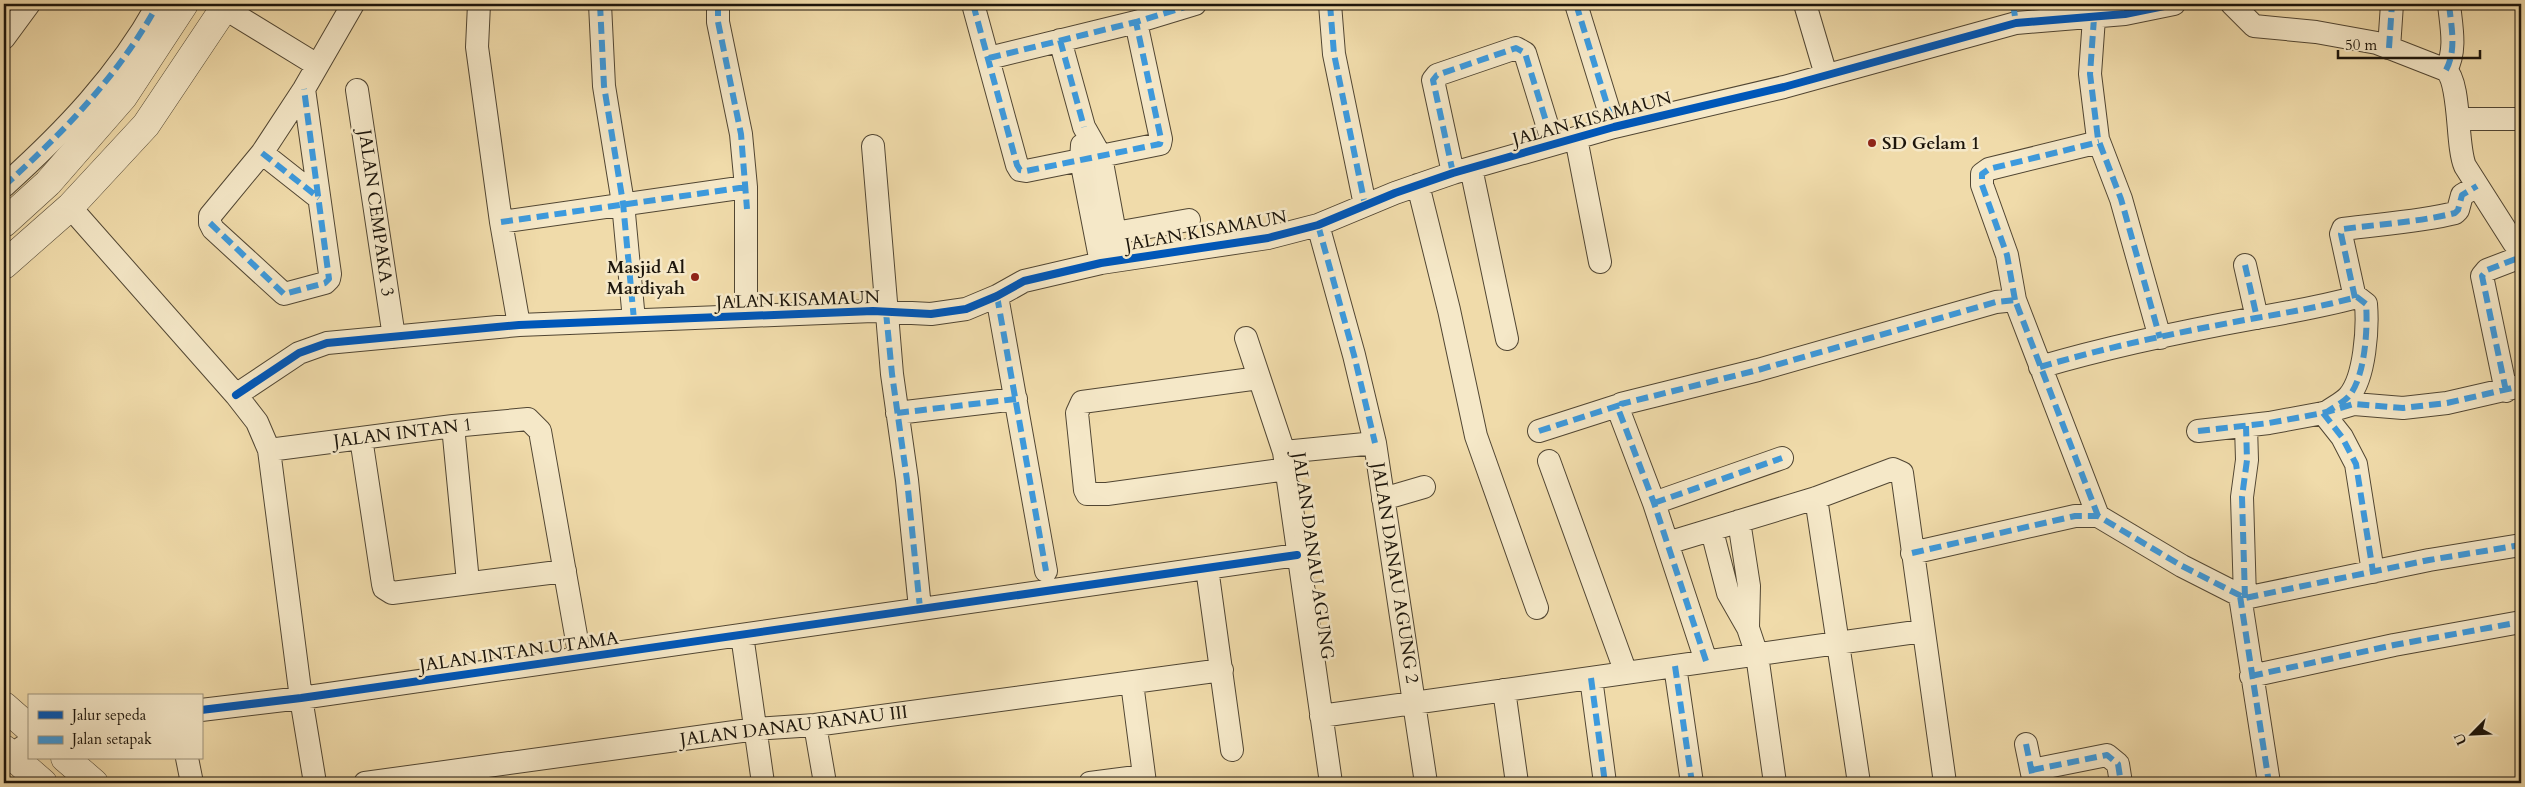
<svg xmlns="http://www.w3.org/2000/svg" width="2525" height="787" viewBox="0 0 2525 787" font-family="Cardo,serif">
<rect width="100%" height="100%" fill="#f0dbaa"/>
<filter id="stains"><feTurbulence type="fractalNoise" baseFrequency=".004" numOctaves="4"/><feColorMatrix values="0 0 0 0 .2 0 0 0 0 .09 0 0 0 0 .02 0 0 0 .5 -.17"/></filter>
<radialGradient id="worn" r=".72"><stop offset=".6" stop-color="#630" stop-opacity="0"/><stop offset="1" stop-color="#630" stop-opacity=".3"/></radialGradient>
<g fill="none" stroke-linecap="round" stroke-linejoin="round">
<defs>
<path id="minor" d="M 479,4 L 477,47 L 501,222 L 519,325
M 600,4 L 604,86 L 623,203 L 634,320
M 718,4 L 718,22 L 741,134 L 746,187 L 746,316
M 973,4 L 1017,165 L 1020,170 L 1026,171 L 1160,144 L 1161,139 L 1136,22
M 1330,4 L 1334,54 L 1365,205
M 1576,4 L 1614,127
M 1805,4 L 1826,75
M 2232,4 L 2254,26 L 2316,32 L 2377,43 L 2446,70 C 2461,84 2456,145 2465,166 L 2514,243 L 2521,249
M 224,8 L 317,65
M 2094,18 L 2090,74 L 2098,139 L 2121,199 L 2160,338
M 4,38 L 29,4
M 1060,40 L 1084,127 L 1101,157 L 1120,260
M 2389,48 L 2392,4
M 989,58 L 1136,22 L 1195,4
M 2446,70 C 2457,50 2451,25 2449,4
M 304,89 L 330,274 L 329,279 L 325,283 L 284,294 L 213,229 L 210,223 L 210,216 L 262,153 L 304,89 L 353,4
M 357,90 L 394,337
M 2459,119 L 2521,119
M 1576,138 L 1600,262
M 1082,145 L 1081,160 L 1101,263
M 873,146 L 892,374 L 907,480 L 920,608
M 262,153 L 319,198
M 1471,168 L 1507,339
M 1453,173 L 1433,80 L 1437,75 L 1516,48 L 1525,53 L 1553,144
M 1418,185 L 1449,310 L 1476,436 L 1537,608
M 4,186 C 64,132 119,75 158,4
M 70,207 L 236,395 L 257,422 L 269,450 L 301,698 L 315,783
M 501,222 L 746,187
M 1318,225 L 1354,355 L 1375,443 L 1426,783
M 1115,233 L 1189,220
M 2245,265 L 2257,318
M 997,296 L 1046,571
M 2355,298 L 2341,234 L 2343,229 C 2380,224 2419,222 2455,213 L 2458,210 L 2462,195 L 2477,186
M 2015,300 L 2007,255 L 1982,185 L 1982,174 L 1989,169 L 2099,142
M 1246,338 L 1284,452 L 1331,783
M 2040,367 C 2111,346 2184,331 2256,318 C 2291,312 2324,306 2357,297 L 2366,304 C 2368,328 2365,377 2349,396 C 2344,402 2334,407 2327,412
M 1259,378 L 1082,402 L 1077,413 L 1085,490 L 1087,494 L 1107,494 L 1287,469
M 2506,391 L 2482,276 L 2487,270 L 2521,257
M 236,395 L 299,353 L 327,343 L 519,325 L 873,311 L 931,314 L 966,309 L 997,296 L 1024,281 L 1101,263 L 1268,238 L 1318,225 L 1395,193 L 1453,173 L 1614,127 L 1784,87 L 2016,23 L 2125,14 L 2174,4
M 897,413 L 1016,399
M 2323,413 L 2342,437 L 2356,464 L 2373,572
M 453,426 L 468,582
M 1539,431 L 1620,405
M 2198,431 L 2269,423 L 2323,413 L 2354,404 L 2403,408 L 2447,403 L 2521,386
M 361,438 L 383,584 L 384,588 L 392,593 L 565,571
M 269,450 L 453,426 L 528,419 L 540,431 L 580,658
M 1284,452 L 1375,443
M 1549,461 L 1626,673
M 1816,498 L 1859,783
M 1383,499 L 1424,487
M 1654,503 L 1782,458
M 1739,521 L 1749,586 L 1748,627
M 1712,531 L 1728,593 L 1748,628 L 1757,655 L 1775,783
M 1674,541 L 1816,498 L 1893,469 L 1902,473 L 1945,783
M 1912,553 L 2075,516 L 2098,516 L 2182,566 L 2245,598 L 2429,560 L 2521,545
M 1207,568 L 1232,750
M 2240,596 L 2269,783
M 2245,598 L 2242,497 L 2247,460 L 2246,426
M 742,635 L 763,783
M 1706,661 L 1654,503 L 1619,411 L 1621,404 L 1758,370 L 1996,302 L 2015,300 L 2098,516
M 1675,666 L 1692,783
M 2251,676 L 2394,645 L 2521,622
M 1591,678 L 1605,783
M 1132,683 L 1145,783
M 1504,690 L 1517,783
M 201,710 L 301,698 L 1297,555
M 1321,716 L 1923,631
M 815,725 L 825,783
M 2026,744 L 2034,783
M 11,755 L 29,743
M 187,758 L 192,783
M 2032,770 L 2107,755 L 2118,764 L 2121,783
M 365,783 L 756,729 L 815,725 L 1222,670
M 1090,783 L 1144,776"/>
<path id="tertiary" d="M 4,223 L 48,183 L 123,97 L 184,4
M 4,265 L 70,207 L 146,125 L 227,4
M 4,706 L 29,728
M 4,749 L 43,783
M 65,758 L 94,783"/>
</defs>
<use href="#minor" stroke="#514633" stroke-width="24"/>
<use href="#tertiary" stroke="#514633" stroke-width="29"/>
<use href="#minor" stroke="#f5e8c8" stroke-width="22"/>
<use href="#tertiary" stroke="#f5e8c8" stroke-width="28"/>
<path stroke="#3c9ade" stroke-width="6" stroke-dasharray="12 6" stroke-linecap="butt" d="M 600,4 L 604,86 L 623,203 L 634,320
M 718,4 L 718,22 L 741,134 L 747,209
M 973,4 L 1017,165 L 1020,170 L 1026,171 L 1160,144 L 1161,139 L 1136,22
M 1330,4 L 1334,54 L 1365,205
M 1576,4 L 1614,127
M 2013,4 L 2016,23
M 2094,18 L 2090,74 L 2098,139 L 2121,199 L 2160,338
M 1060,40 L 1084,127
M 2389,48 L 2392,4
M 989,58 L 1136,22 L 1195,4
M 2446,70 C 2457,50 2451,25 2449,4
M 262,153 L 319,198
M 1453,173 L 1433,80 L 1437,75 L 1516,48 L 1525,53 L 1553,144
M 4,186 C 64,132 119,75 158,4
M 501,222 L 746,187
M 210,223 L 284,294 L 325,283 L 329,279 L 304,89
M 1318,225 L 1354,355 L 1375,443
M 2245,265 L 2257,318
M 997,296 L 1046,571
M 2355,298 L 2341,234 L 2343,229 C 2380,224 2419,222 2455,213 L 2458,210 L 2462,195 L 2477,186
M 2015,300 L 2007,255 L 1982,185 L 1982,174 L 1989,169 L 2099,142
M 886,312 L 892,374 L 907,480 L 920,608
M 2040,367 C 2111,346 2184,331 2256,318 C 2291,312 2324,306 2357,297 L 2366,304 C 2368,328 2365,377 2349,396 C 2344,402 2334,407 2327,412
M 2506,391 L 2482,276 L 2487,270 L 2521,257
M 897,413 L 1016,399
M 2323,413 L 2342,437 L 2356,464 L 2373,572
M 1539,431 L 1620,405
M 2198,431 L 2269,423 L 2323,413 L 2354,404 L 2403,408 L 2447,403 L 2521,386
M 1654,503 L 1782,458
M 1912,553 L 2075,516 L 2098,516 L 2182,566 L 2245,598 L 2429,560 L 2521,545
M 2240,596 L 2269,783
M 2245,598 L 2242,497 L 2247,460 L 2246,426
M 1706,661 L 1654,503 L 1619,411 L 1621,404 L 1758,370 L 1996,302 L 2015,300 L 2098,516
M 1675,666 L 1692,783
M 2251,676 L 2394,645 L 2521,622
M 1591,678 L 1605,783
M 2026,744 L 2034,783
M 2032,770 L 2107,755 L 2118,764 L 2121,783"/>
<defs>
<path id="cycleway" d="M 236,395 L 299,353 L 327,343 L 519,325 L 873,311 L 931,314 L 966,309 L 997,296 L 1024,281 L 1101,263 L 1268,238 L 1318,225 L 1395,193 L 1453,173 L 1614,127 L 1784,87 L 2016,23 L 2125,14 L 2174,4
M 201,710 L 301,698 L 1297,555"/>
</defs>
<use href="#cycleway" stroke="#f5e8c8" stroke-width="11"/>
<use href="#cycleway" stroke="#0057b8" stroke-width="8"/>
</g>
<g fill="#8f2418" stroke="#f5e8c8" stroke-width="2">
<circle cx="1872" cy="143" r="5"/>
<circle cx="695" cy="277" r="5"/>
</g>
<g text-anchor="middle" dominant-baseline="central" stroke-width="5" stroke-linejoin="round" paint-order="stroke">
<g font-size="18" fill="#1c150b" stroke="#f5e8c8">
<text transform="translate(1592 119) rotate(-15)">JALAN KISAMAUN</text>
<text transform="translate(376 213) rotate(82)">JALAN CEMPAKA 3</text>
<text transform="translate(1206 231) rotate(-10)">JALAN KISAMAUN</text>
<text transform="translate(798 300) rotate(-2)">JALAN KISAMAUN</text>
<text transform="translate(403 433) rotate(-7)">JALAN INTAN 1</text>
<text transform="translate(1313 556) rotate(82)">JALAN DANAU AGUNG</text>
<text transform="translate(1395 573) rotate(81)">JALAN DANAU AGUNG 2</text>
<text transform="translate(519 652) rotate(-8)">JALAN INTAN UTAMA</text>
<text transform="translate(794 726) rotate(-7)">JALAN DANAU RANAU III</text>
</g>
<g font-size="18" font-weight="bold" fill="#1c150b" stroke="#f5e8c8" text-anchor="start">
<text x="1882" y="143">SD Gelam 1</text>
<text x="685" y="267" text-anchor="end">Masjid Al<tspan x="685" dy="21">Mardiyah</tspan></text>
</g>
</g>
<rect width="2525" height="787" fill="none" stroke="#f0dbaa" stroke-width="20"/>
<rect x="5" y="5" width="2515" height="777" fill="none" stroke="#1c150b" stroke-width="2.5"/>
<rect x="10" y="10" width="2505" height="767" fill="none" stroke="#1c150b"/>
<rect x="28" y="694" width="175" height="65" fill="#f5e8c8" stroke="#9e947c"/>
<rect x="38" y="711" width="25" height="8" fill="#0057b8" stroke="#9e947c"/>
<text x="72" y="720" font-size="15" fill="#1c150b">Jalur sepeda</text>
<rect x="38" y="736" width="25" height="8" fill="#3c9ade" stroke="#9e947c"/>
<text x="72" y="744" font-size="15" fill="#1c150b">Jalan setapak</text>
<g transform="translate(2472 734) rotate(246)" stroke="#f5e8c8" stroke-width="4" paint-order="stroke">
<path d="M0-4L9 19L0 12L-9 19Z" fill="#1c150b"/>
<text y="-8" font-size="14" font-weight="bold" text-anchor="middle" fill="#1c150b">U</text>
</g>
<path d="M2338 50v8h142v-8" fill="none" stroke="#1c150b" stroke-width="2.5"/>
<text x="2345" y="50" font-size="15" fill="#1c150b" stroke="#f5e8c8" stroke-width="4" paint-order="stroke">50 m</text>
<rect width="100%" height="100%" filter="url(#stains)"/>
<rect width="100%" height="100%" fill="url(#worn)"/>
</svg>
